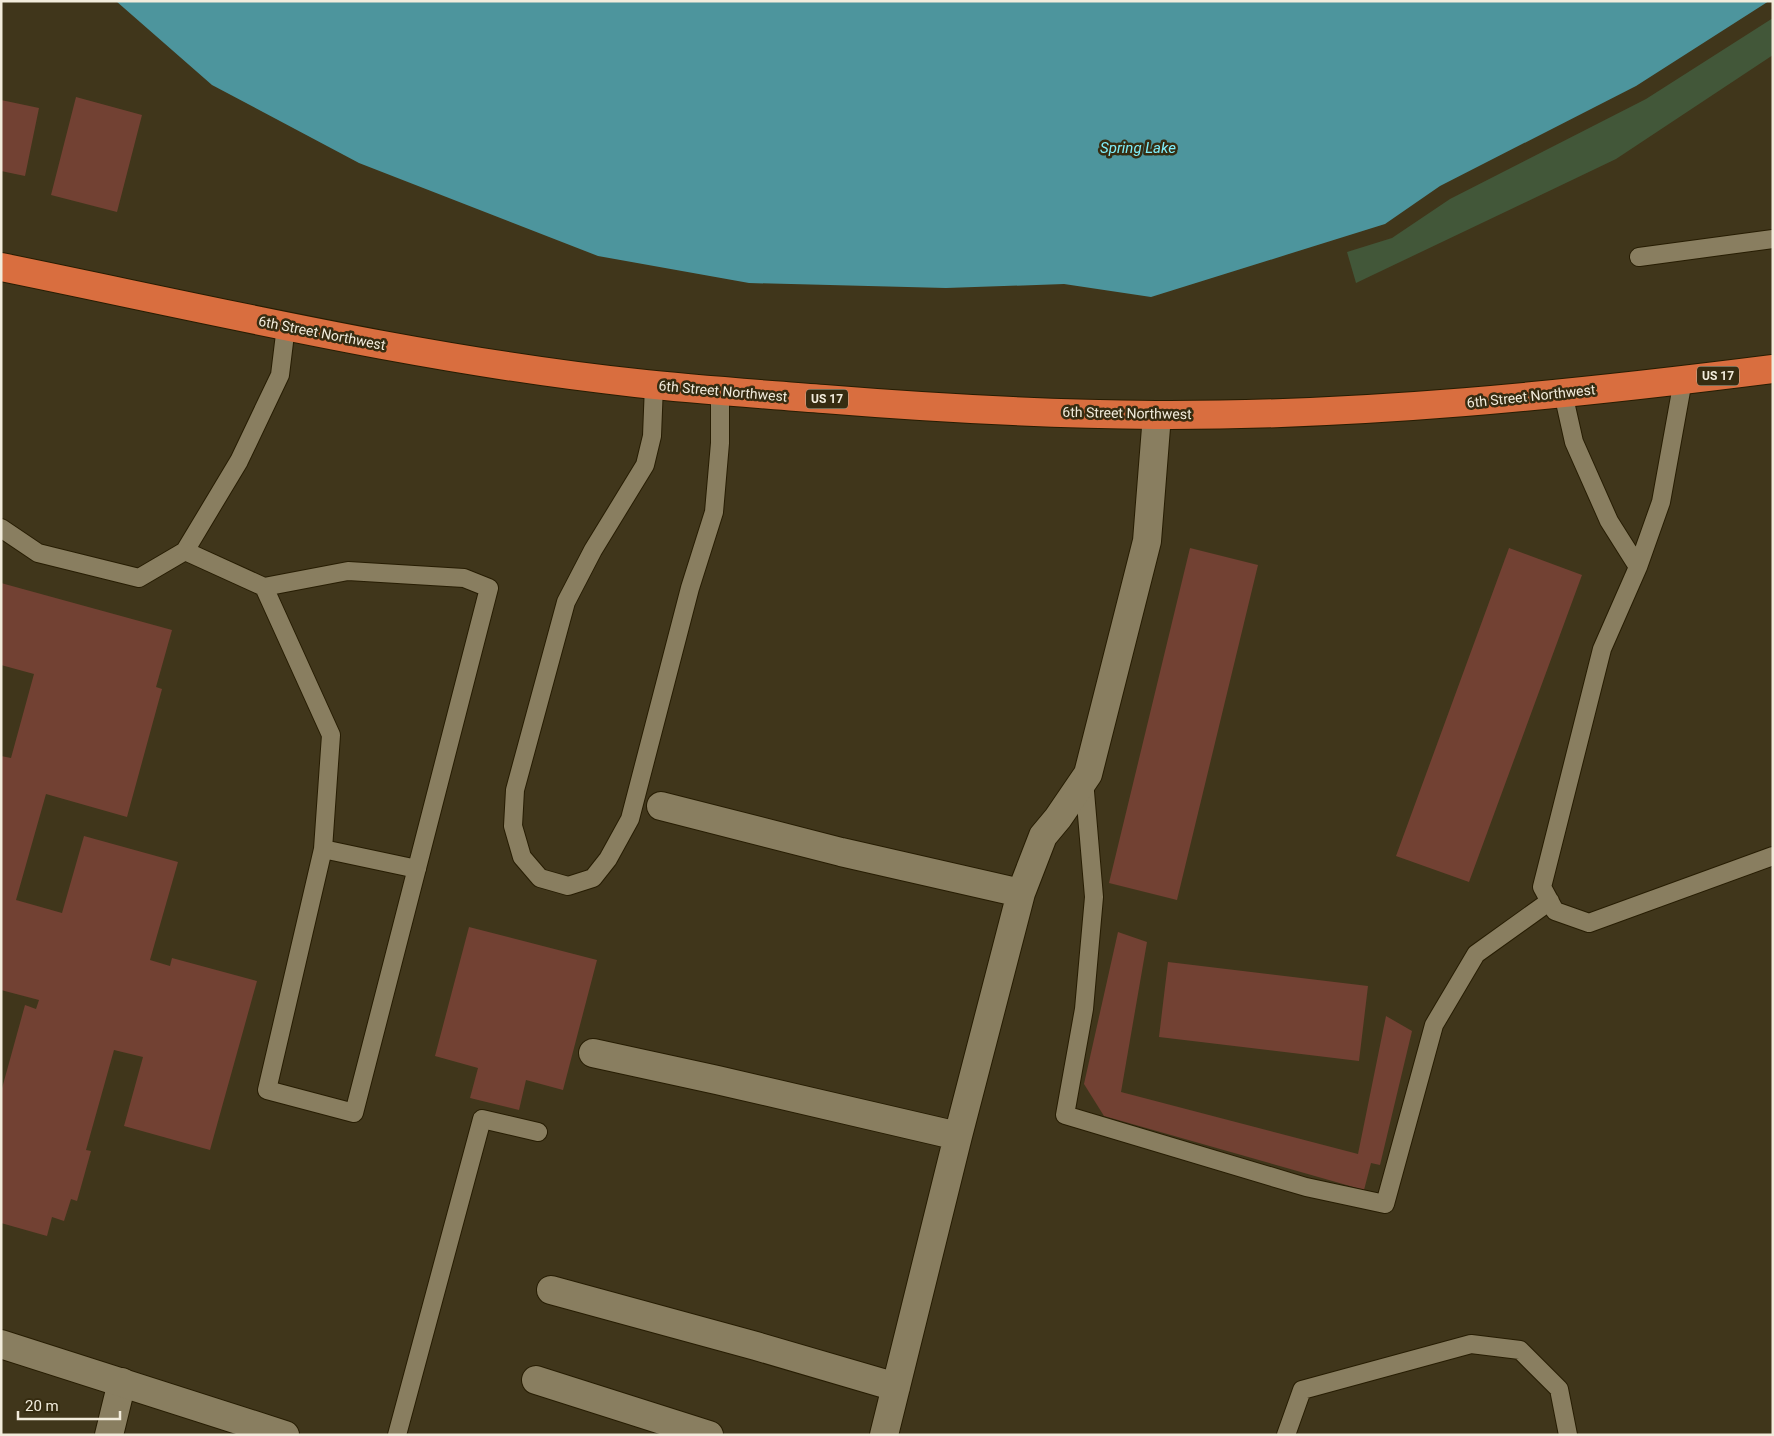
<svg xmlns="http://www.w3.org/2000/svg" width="1774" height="1436" viewBox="0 0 1774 1436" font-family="Roboto,sans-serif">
<rect width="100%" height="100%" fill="#40361b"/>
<path fill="#425739" d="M 1773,18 L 1773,55 L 1616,159 L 1356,283 L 1347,252 L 1392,238 L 1450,199 L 1646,99 Z"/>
<path fill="#4d959d" d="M 116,1 L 1769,1 L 1636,86 L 1440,186 L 1385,224 L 1151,297 L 1064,284 L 946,288 L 749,283 L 598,256 L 359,163 L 212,85 Z"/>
<path fill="#724133" d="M 76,97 L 142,115 L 117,212 L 51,195 Z
M 1,100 L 39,108 L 25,176 L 1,171 Z
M 1190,548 L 1258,565 L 1177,900 L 1109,883 Z
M 1509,548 L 1582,575 L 1469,882 L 1396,856 Z
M 1,583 L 172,630 L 156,687 L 162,689 L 127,817 L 46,794 L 16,900 L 62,913 L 84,836 L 178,862 L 150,960 L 170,966 L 172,958 L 257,981 L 210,1150 L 124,1126 L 143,1057 L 114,1050 L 86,1150 L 91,1151 L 77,1201 L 71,1199 L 64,1221 L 52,1217 L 47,1236 L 1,1223 L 1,1092 L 25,1005 L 36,1009 L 39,1000 L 1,990 L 1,756 L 11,758 L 34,674 L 1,665 Z
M 469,927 L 597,960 L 563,1090 L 526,1080 L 519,1110 L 470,1098 L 478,1068 L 435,1056 Z
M 1118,932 L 1147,942 L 1121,1092 L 1358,1154 L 1386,1016 L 1412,1031 L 1380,1165 L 1371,1163 L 1364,1190 L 1104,1116 L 1084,1084 Z
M 1168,962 L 1368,986 L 1359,1061 L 1159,1037 Z"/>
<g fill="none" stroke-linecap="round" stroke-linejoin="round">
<defs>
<path id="lane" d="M 1639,257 L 1773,239
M 1683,380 L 1661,502 L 1638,567 L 1602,649 L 1542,887 L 1555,911 L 1589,923 L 1773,856
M 654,385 L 652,436 L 645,465 L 593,550 L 566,602 L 515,790 L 513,826 L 522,857 L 540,878 L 568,886 L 593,878 L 608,859 L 630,819 L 690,588 L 714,512 L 720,443 L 720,391
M 1563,393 L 1574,442 L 1609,521 L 1638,567
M 1,528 L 38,553 L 139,578 L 185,551 L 239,461 L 280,375 L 286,326
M 185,551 L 264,587 L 348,571 L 464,578 L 489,588 L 354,1113 L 267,1090 L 323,849 L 331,735 L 264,587
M 1084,780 L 1094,897 L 1084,1009 L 1065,1115 L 1306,1187 L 1385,1204 L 1434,1025 L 1476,954 L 1550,901
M 323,849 L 417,869
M 397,1435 L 482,1119 L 538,1132
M 1286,1435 L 1302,1390 L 1471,1344 L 1520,1350 L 1559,1389 L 1568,1435"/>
<path id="street" d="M 661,806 L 841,852 L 1021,893
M 593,1053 L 717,1080 L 958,1136
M 551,1290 L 756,1346 L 896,1387
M 536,1380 L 709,1435
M 109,1435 L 122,1382
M 884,1435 L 958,1136 L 1021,893 L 1043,836 L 1058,818 L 1088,774 L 1147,541 L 1157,415"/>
<path id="secondary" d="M 1,1344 L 285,1435"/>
<path id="highway" d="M 1,267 C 212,310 422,360 636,383 C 699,390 762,394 824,399 C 935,408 1045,414 1156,415 C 1362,416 1568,395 1773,369"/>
</defs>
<use href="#lane" stroke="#271d03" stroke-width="20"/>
<use href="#street" stroke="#271d03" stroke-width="30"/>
<use href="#secondary" stroke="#271d03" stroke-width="30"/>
<use href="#highway" stroke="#271d03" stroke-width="30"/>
<use href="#lane" stroke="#897e60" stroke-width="18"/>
<use href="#street" stroke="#897e60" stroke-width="28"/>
<use href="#secondary" stroke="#897e60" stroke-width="28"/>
<use href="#highway" stroke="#d96e3f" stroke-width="28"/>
</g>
<g text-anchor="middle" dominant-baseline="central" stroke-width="5" stroke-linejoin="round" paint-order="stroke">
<g fill="#362c11" stroke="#bab29f" stroke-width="1">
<rect x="1697" y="366.5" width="42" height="19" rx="4"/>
<rect x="806" y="389.5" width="42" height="19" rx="4"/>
</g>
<g font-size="12" font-weight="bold" fill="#f2ecdc">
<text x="1718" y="376">US 17</text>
<text x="827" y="399">US 17</text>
</g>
<g font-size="14" fill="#f2ecdc" stroke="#362c11">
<text transform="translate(322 333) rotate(11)">6th Street Northwest</text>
<text transform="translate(723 391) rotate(5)">6th Street Northwest</text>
<text transform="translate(1531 396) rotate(-6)">6th Street Northwest</text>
<text transform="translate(1127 413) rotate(1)">6th Street Northwest</text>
</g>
<g font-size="15" font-style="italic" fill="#80eefa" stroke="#362c11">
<text x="1138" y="148">Spring Lake</text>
</g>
</g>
<rect width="1774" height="1436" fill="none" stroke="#f2ecdc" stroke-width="5"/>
<path d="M18 1411v8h102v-8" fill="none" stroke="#f2ecdc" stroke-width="2.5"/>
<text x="25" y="1411" font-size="15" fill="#f2ecdc" stroke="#362c11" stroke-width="4" paint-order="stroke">20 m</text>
</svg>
